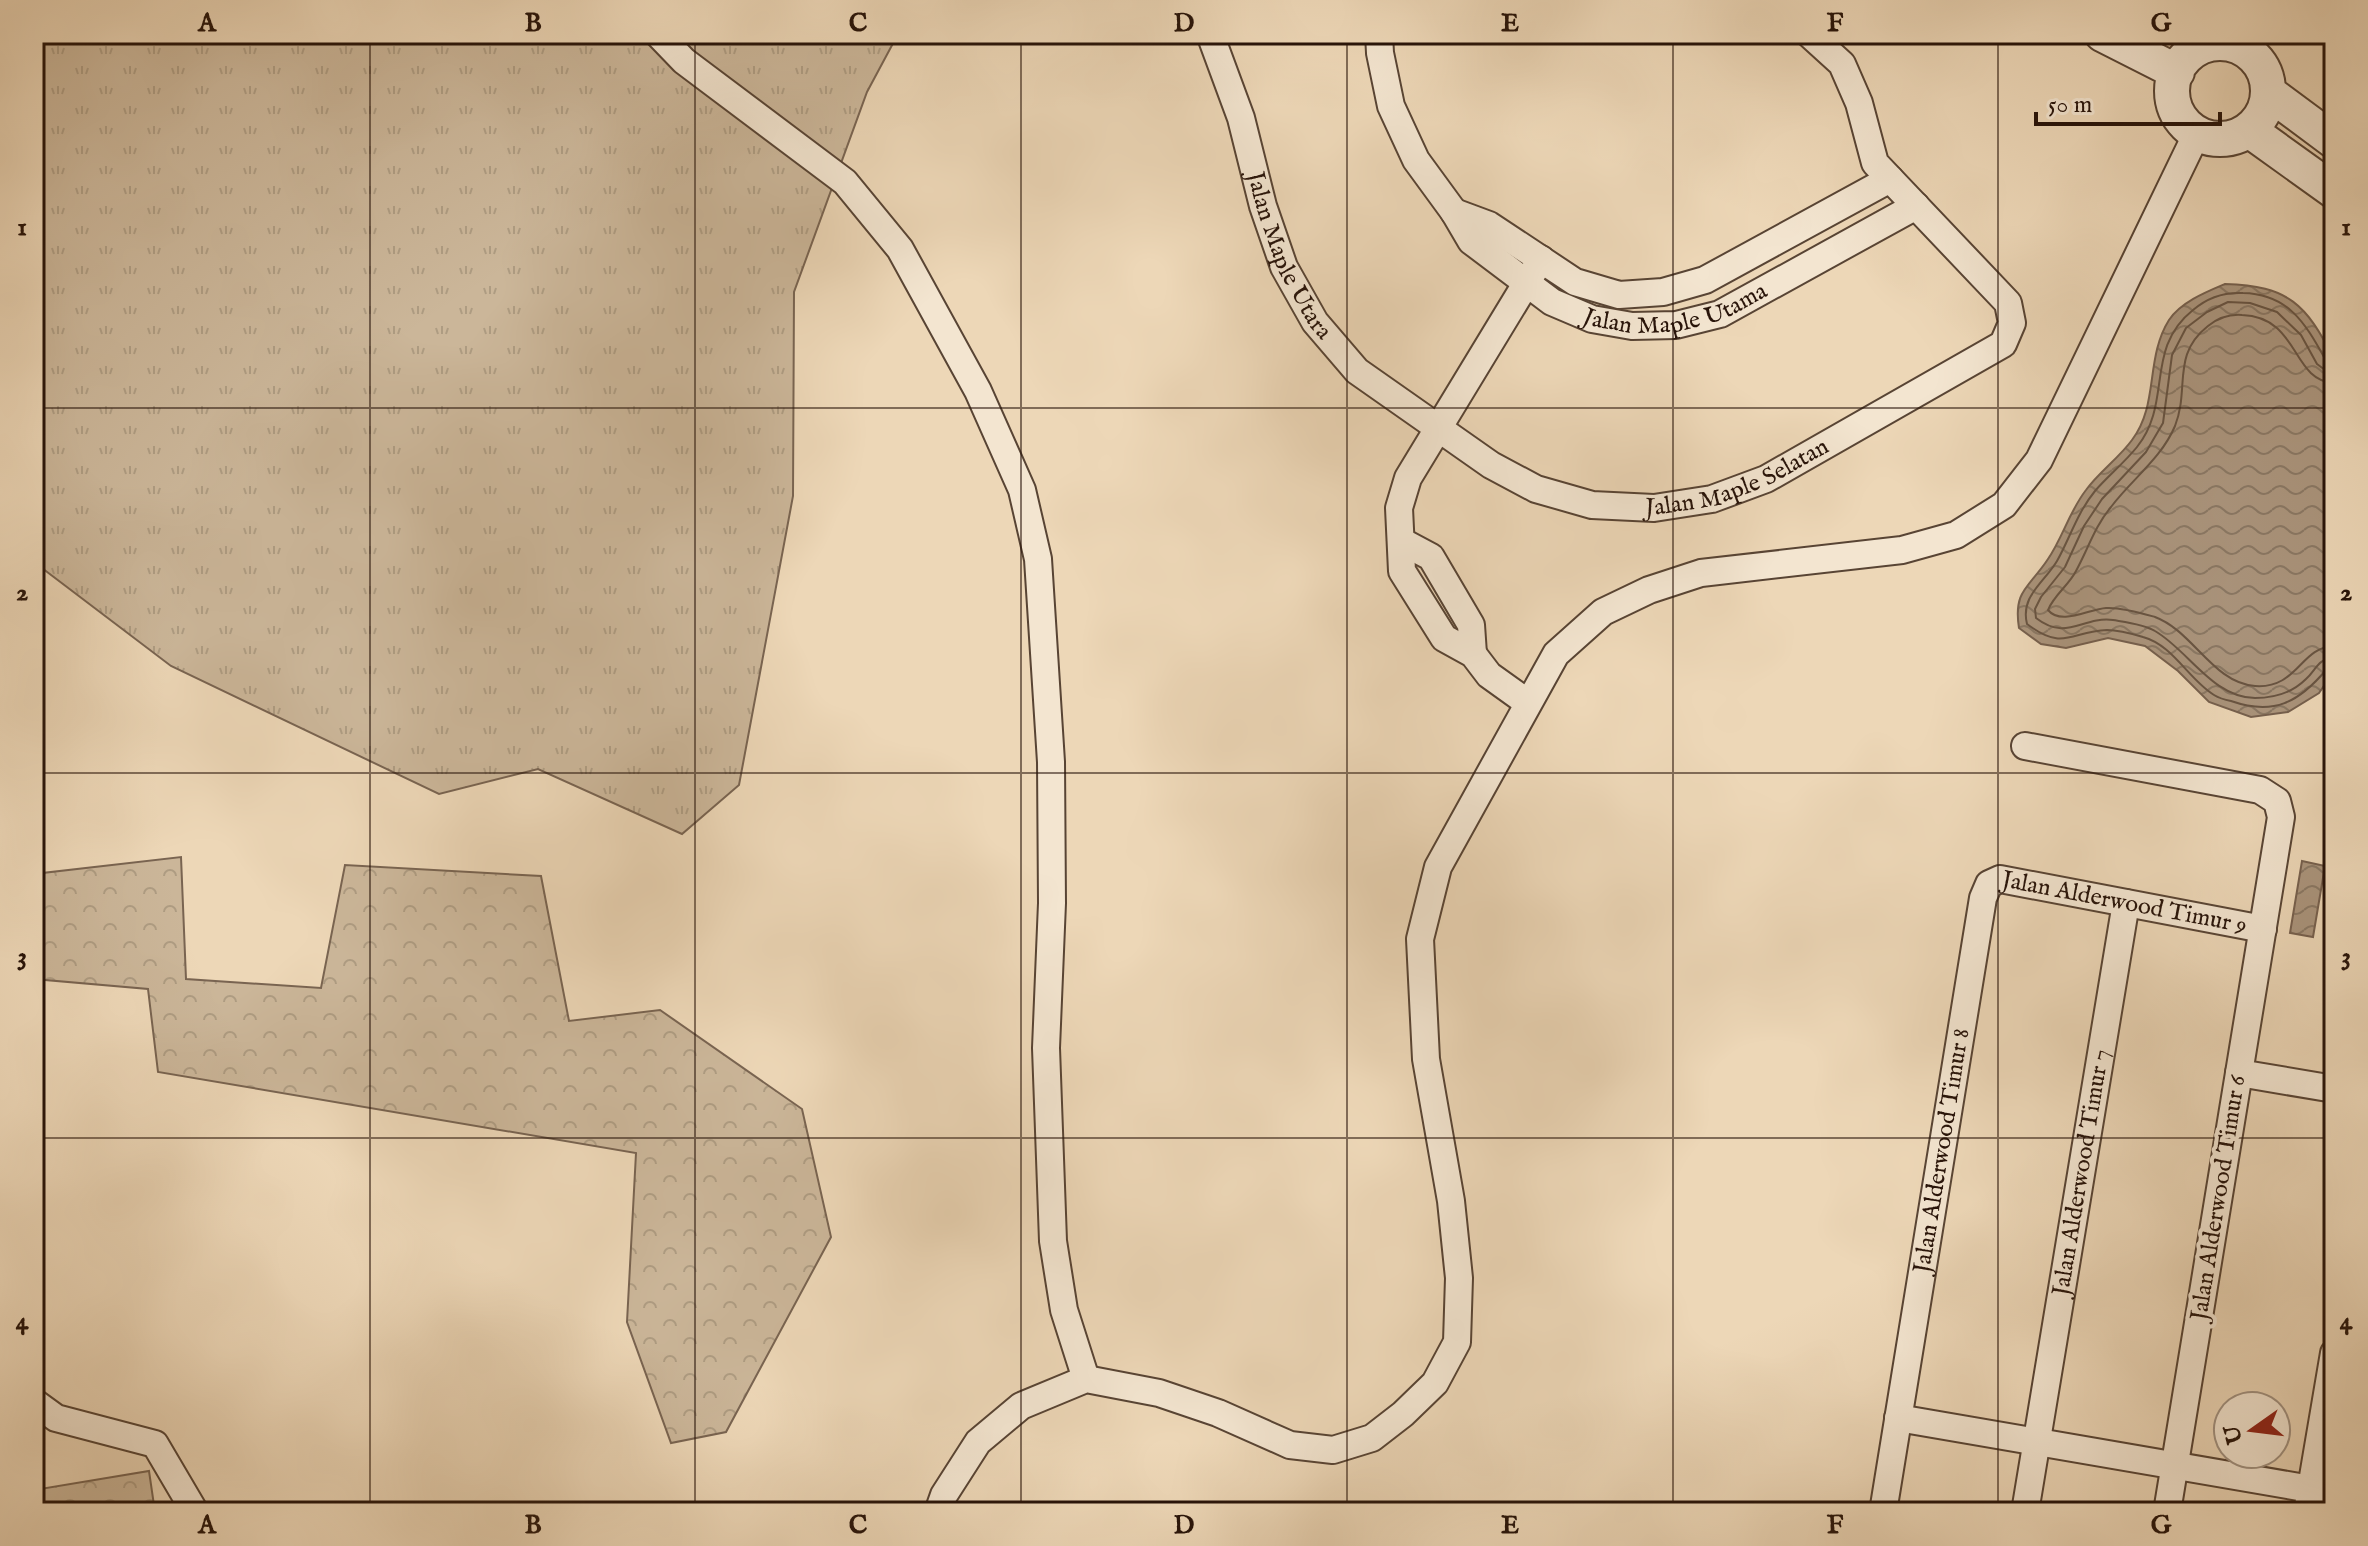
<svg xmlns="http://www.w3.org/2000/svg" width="2368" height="1546" viewBox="0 0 2368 1546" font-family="'IM FELL English',serif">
<defs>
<pattern id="grass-tufts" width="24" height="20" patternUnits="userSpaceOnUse" patternTransform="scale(2)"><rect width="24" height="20" fill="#cbb699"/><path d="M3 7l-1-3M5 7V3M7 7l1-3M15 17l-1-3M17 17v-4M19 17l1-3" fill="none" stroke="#ae9c82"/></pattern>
<pattern id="forest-crowns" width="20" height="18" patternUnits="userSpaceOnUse" patternTransform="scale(2)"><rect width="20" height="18" fill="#cbb699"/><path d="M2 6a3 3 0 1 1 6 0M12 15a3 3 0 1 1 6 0" fill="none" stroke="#ae9c82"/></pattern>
<pattern id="water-waves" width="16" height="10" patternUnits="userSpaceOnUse" patternTransform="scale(2)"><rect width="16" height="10" fill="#aa947c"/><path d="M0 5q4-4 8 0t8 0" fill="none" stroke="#8a7864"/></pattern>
</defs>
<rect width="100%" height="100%" fill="#edd7b7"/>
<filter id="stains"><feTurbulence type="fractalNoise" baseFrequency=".0025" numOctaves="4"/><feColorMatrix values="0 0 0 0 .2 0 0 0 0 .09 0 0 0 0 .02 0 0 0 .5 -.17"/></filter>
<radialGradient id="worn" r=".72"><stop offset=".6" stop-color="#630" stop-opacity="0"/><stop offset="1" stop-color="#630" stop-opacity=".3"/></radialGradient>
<path fill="url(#grass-tufts)" stroke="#796451" stroke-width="2" d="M 34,34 L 898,34 L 867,92 L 794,292 L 793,496 L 739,785 L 682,834 L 538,769 L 439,794 L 171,666 L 34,562 Z"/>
<path fill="url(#forest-crowns)" stroke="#796451" stroke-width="2" d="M 181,857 L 186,979 L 321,988 L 345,865 L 541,876 L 569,1021 L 660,1010 L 802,1109 L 831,1237 L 726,1432 L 671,1443 L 627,1322 L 636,1153 L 158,1072 L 148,989 L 34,979 L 34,874 Z
M 149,1471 L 155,1512 L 34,1512 L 34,1490 Z"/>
<path fill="url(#water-waves)" stroke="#76604e" stroke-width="2" d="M 2225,284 C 2289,286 2306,304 2334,359 L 2334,671 L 2319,693 L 2288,712 L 2251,717 L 2209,702 L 2178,671 L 2145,646 L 2108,638 L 2066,648 L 2041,644 L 2019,628 C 2013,590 2029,588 2048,559 C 2063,537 2069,512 2086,490 C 2099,472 2119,458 2132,440 C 2159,405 2145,358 2169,320 C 2181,302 2206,292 2225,284 Z
M 2302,861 L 2325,866 L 2313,937 L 2290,933 Z"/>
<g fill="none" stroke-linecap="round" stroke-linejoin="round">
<path stroke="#685442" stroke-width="2" d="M 2334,361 L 2324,357 C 2305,323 2288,294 2243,293 C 2224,292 2208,297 2193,310 C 2144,349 2173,402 2137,447 C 2124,463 2108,476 2095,491 C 2077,513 2070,538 2057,561 C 2044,583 2020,596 2027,624 C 2064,652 2071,631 2107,630 C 2118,630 2133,634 2143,637 C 2173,645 2189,680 2214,695 C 2219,698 2226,700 2231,701 C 2274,716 2299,702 2326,670 L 2334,668
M 2334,371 L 2325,370 L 2317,364 L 2301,335 L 2277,312 L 2250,303 L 2228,302 L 2207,312 L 2186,328 L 2172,355 L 2163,423 L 2146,452 L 2102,499 L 2084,526 L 2065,567 L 2041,597 L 2035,609 L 2036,618 C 2067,642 2082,616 2113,620 C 2125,622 2144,624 2155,631 C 2188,650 2213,698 2255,698 C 2274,698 2293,692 2306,679 C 2317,669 2317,659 2334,658
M 2334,383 C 2291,381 2300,317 2242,315 C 2229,314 2218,318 2208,326 C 2171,355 2190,388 2175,426 C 2161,459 2132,479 2111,507 C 2095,526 2088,549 2076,571 C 2069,585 2054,595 2048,610 C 2061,626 2089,609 2106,608 C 2121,607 2141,613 2155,617 C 2193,631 2213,683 2255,686 C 2298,689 2300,647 2334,646"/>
<defs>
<g id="minor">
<path d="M 658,34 L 684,61 L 845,182 L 900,249 L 978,391 L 1022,490 L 1038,559 L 1051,762 L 1052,903 L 1046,1048 L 1053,1241 L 1064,1310 L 1086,1379"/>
<path id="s1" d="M 1210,34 L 1241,118 L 1263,206 L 1284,267 L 1315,322 L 1357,371 L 1491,465 L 1536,489 L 1592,505 L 1654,508 L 1712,499 L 1766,479 L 2003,344 L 2012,323 L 2008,303 L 1875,163 L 1859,103 L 1842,64 L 1809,34"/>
<path id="s2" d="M 1379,34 L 1380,53 L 1391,106 L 1416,160 L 1454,212 L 1471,241 L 1552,302 L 1592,319 L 1632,326 L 1676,325 L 1720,314 L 1916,206"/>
<path d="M 2212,44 L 2216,34"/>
<path d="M 2241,48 L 2247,34"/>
<path d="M 1454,212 L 1489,225 L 1575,282 L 1619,295 L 1663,292 L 1705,280 L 1890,179"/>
<path d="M 1401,541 L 1431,557 L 1471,625 L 1473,654"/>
<path d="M 1528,703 L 1489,675 L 1473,654 L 1444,638 L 1402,571 L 1399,508 L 1408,478 L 1541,259"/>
<path d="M 2025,746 L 2260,790 L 2277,801 L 2281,817 L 2167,1512"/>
<path d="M 2239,1073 L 2334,1089"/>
<path d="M 34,1402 L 56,1418 L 155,1444 L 195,1512"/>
<path d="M 1898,1418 L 2334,1493"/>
<path d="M 938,1512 L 944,1495 L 978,1442 L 1021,1406 L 1086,1379 L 1159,1393 L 1218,1413 L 1290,1445 L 1333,1450 L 1372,1438 L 1403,1414 L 1435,1383 L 1457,1342 L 1459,1278 L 1451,1201 L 1426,1059 L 1420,939 L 1438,867 L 1556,654 L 1603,612 L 1649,590 L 1701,573 L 1902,550 L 1956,535 L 2004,505 L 2039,460 L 2197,133"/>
<path id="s3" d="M 1883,1512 L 1983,898 L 1989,884 L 2000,879 L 2263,929"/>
<path id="s4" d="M 2025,1512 L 2126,903"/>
<path d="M 2307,1512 L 2334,1353"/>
</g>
<path id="tertiary" d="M 2102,34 L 2177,72
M2172 91a48 48 0 1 1 96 0a48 48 0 1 1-96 0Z
M 2268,92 L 2334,141
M 2249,130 L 2334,191"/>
</defs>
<use href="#minor" stroke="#584434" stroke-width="30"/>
<use href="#tertiary" stroke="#584434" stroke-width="38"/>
<use href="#minor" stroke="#f3e5d0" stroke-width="26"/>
<use href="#tertiary" stroke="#f3e5d0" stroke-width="34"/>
</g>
<path fill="none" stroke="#271309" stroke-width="2" stroke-opacity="0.55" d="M 370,34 L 370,1512M 695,34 L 695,1512M 1021,34 L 1021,1512M 1347,34 L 1347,1512M 1673,34 L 1673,1512M 1998,34 L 1998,1512M 34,408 L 2334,408M 34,773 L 2334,773M 34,1138 L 2334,1138"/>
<g text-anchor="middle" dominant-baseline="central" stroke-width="8" stroke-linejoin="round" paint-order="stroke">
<g font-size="24" fill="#271309" stroke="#f3e5d0">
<text stroke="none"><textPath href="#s1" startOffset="236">Jalan Maple Utara</textPath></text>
<text stroke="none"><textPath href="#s2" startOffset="462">Jalan Maple Utama</textPath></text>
<text stroke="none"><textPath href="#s1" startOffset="796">Jalan Maple Selatan</textPath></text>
<text stroke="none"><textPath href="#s3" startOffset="776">Jalan Alderwood Timur 9</textPath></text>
<text stroke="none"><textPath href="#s3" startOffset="366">Jalan Alderwood Timur 8</textPath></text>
<text stroke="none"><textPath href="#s4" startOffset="344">Jalan Alderwood Timur 7</textPath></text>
<text transform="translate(2219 1198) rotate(-81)">Jalan Alderwood Timur 6</text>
</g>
</g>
<rect width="2368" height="1546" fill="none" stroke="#edd7b7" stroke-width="88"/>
<g transform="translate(2252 1430) rotate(256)"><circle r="38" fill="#f3e5d0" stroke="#a19180" stroke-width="2"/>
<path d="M0-6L14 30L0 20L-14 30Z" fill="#8f2418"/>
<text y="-12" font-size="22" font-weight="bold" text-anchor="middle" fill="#271309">U</text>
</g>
<path d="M2036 112v12h184v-12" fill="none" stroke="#271309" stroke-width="4"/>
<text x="2048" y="112" font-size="24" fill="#271309" stroke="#f3e5d0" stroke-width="6" paint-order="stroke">50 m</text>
<rect x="44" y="44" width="2280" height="1458" fill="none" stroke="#271309" stroke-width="3"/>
<g font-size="26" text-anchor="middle" font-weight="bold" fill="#271309">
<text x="207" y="31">A</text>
<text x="533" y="31">B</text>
<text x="858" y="31">C</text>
<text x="1184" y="31">D</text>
<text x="1510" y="31">E</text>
<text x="1835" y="31">F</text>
<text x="2161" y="31">G</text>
<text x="22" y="235">1</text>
<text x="2346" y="235">1</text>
<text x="22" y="600">2</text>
<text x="2346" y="600">2</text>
<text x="22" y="964">3</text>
<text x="2346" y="964">3</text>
<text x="22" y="1329">4</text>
<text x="2346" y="1329">4</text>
<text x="207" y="1533">A</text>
<text x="533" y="1533">B</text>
<text x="858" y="1533">C</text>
<text x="1184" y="1533">D</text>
<text x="1510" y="1533">E</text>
<text x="1835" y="1533">F</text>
<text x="2161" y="1533">G</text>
</g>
<rect width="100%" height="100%" filter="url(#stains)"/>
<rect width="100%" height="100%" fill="url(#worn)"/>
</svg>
